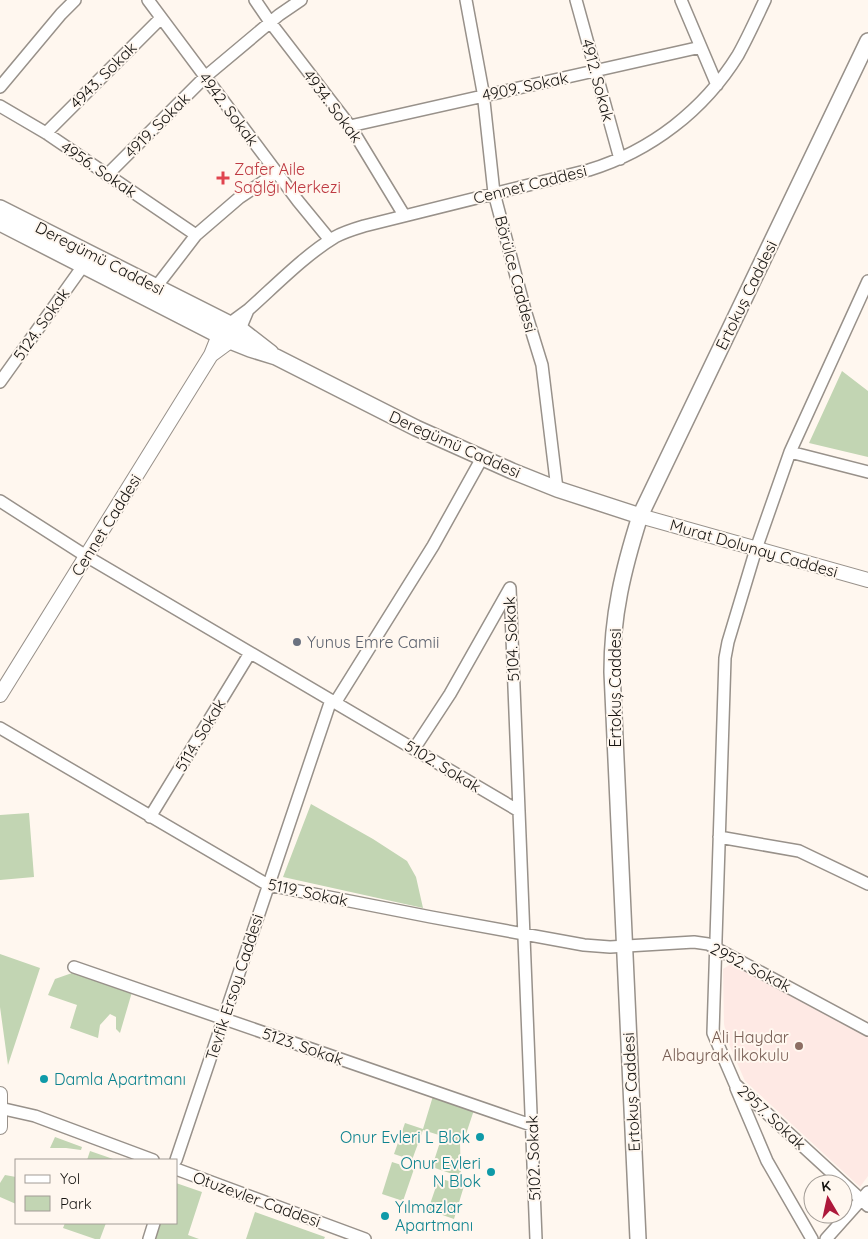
<svg xmlns="http://www.w3.org/2000/svg" width="868" height="1239" viewBox="0 0 868 1239" font-family="Quicksand,sans-serif">
<rect width="100%" height="100%" fill="#fff7ef"/>
<path fill="#fee9e4" d="M 731,964 L 868,1037 L 868,1176 L 860,1187 L 745,1081 L 728,1042 L 724,1024 L 723,969 Z"/>
<path fill="#c2d5b3" d="M 842,371 L 868,391 L 868,457 L 809,443 Z
M 311,804 L 373,839 L 407,861 L 416,877 L 423,908 L 283,877 Z
M 29,813 L 34,877 L 0,880 L 0,815 Z
M 0,954 L 40,968 L 8,1065 L 0,1007 Z
M 72,973 L 132,992 L 120,1033 L 116,1029 L 116,1017 L 110,1014 L 100,1025 L 98,1038 L 70,1028 L 77,1005 L 48,995 L 55,979 Z
M 433,1096 L 474,1110 L 463,1143 L 460,1143 L 461,1177 L 432,1167 L 442,1136 L 423,1130 L 412,1160 L 394,1154 L 405,1123 L 423,1129 Z
M 55,1137 L 82,1147 L 81,1150 L 66,1148 L 50,1148 Z
M 90,1151 L 116,1160 L 87,1160 Z
M 392,1162 L 414,1169 L 403,1201 L 382,1194 Z
M 5,1175 L 16,1177 L 16,1204 L 0,1197 L 0,1183 Z
M 439,1178 L 464,1186 L 454,1219 L 428,1210 Z
M 176,1183 L 202,1192 L 188,1235 L 199,1239 L 155,1239 L 160,1223 L 176,1223 Z
M 255,1212 L 325,1237 L 324,1239 L 246,1239 Z
M 65,1223 L 106,1223 L 100,1239 L 95,1239 L 63,1228 Z"/>
<g fill="none" stroke-linecap="round" stroke-linejoin="round">
<defs>
<path id="minor" d="M 148,0 L 298,201 L 330,240
M 255,0 L 270,22 L 350,126 L 404,215
M 466,0 L 483,92 L 494,193 L 525,310 L 542,365 L 557,489
M 576,0 L 620,159
M 681,0 L 717,85
M 0,87 L 61,14 L 75,0
M 0,106 L 46,133 L 196,235
M 350,126 L 701,47
M 46,133 L 161,18
M 107,175 L 205,77 L 279,15 L 301,0
M 868,281 L 790,452 L 756,549 L 728,642 L 725,658 L 713,1033 L 735,1084 L 868,1206
M 156,287 L 196,235 L 239,198 L 276,173
M 248,310 C 275,286 305,255 335,237 C 344,232 354,229 364,226 L 589,170 C 651,151 704,110 738,55 C 748,37 756,19 765,0
M 229,324 L 248,310 L 240,329
M 0,382 L 83,266
M 790,452 L 868,472
M 0,501 L 86,556 L 519,811 L 536,1239
M 335,703 L 433,546 L 482,458
M 0,728 L 268,885 L 431,917 L 584,945 L 610,947 L 694,942 L 708,944 L 868,1030
M 414,749 L 450,694 L 510,588 L 519,811
M 150,817 L 250,653
M 719,837 L 799,851 L 868,884
M 74,967 L 531,1125
M 736,1088 L 767,1161 L 812,1239
M 0,1108 L 35,1116 L 153,1160
M 176,1160 L 331,700
M 176,1169 L 365,1239
M 149,1239 L 154,1223
M 826,1239 L 868,1192"/>
<path id="tertiary" d="M 225,328 L 219,335 L 211,355 L 230,341 L 237,333
M 640,516 L 868,580
M 0,695 L 211,355
M 0,1094 L 0,1127"/>
<path id="secondary" d="M 0,208 L 240,329 L 271,353
M 0,223 L 230,341 L 250,349 L 276,357 L 416,428 L 512,471 L 557,489 L 640,516
M 638,1239 L 612,672 C 612,615 623,570 640,516 L 868,41"/>
</defs>
<use href="#minor" stroke="#98918a" stroke-width="14"/>
<use href="#tertiary" stroke="#98918a" stroke-width="16"/>
<use href="#secondary" stroke="#98918a" stroke-width="18"/>
<use href="#minor" stroke="#fff" stroke-width="11"/>
<use href="#tertiary" stroke="#fff" stroke-width="14"/>
<use href="#secondary" stroke="#fff" stroke-width="15"/>
</g>
<path fill="#e0444e" stroke="#fff7ef" stroke-width="2" d="M220.5 170.5h5v5h5v5h-5v5h-5v-5h-5v-5h5z"/>
<circle fill="#6b7280" stroke="#fff7ef" stroke-width="2" cx="297" cy="642" r="5"/>
<circle fill="#8d6e63" stroke="#fff7ef" stroke-width="2" cx="799" cy="1046" r="5"/>
<g fill="#0f9aa8" stroke="#fff7ef" stroke-width="2">
<circle cx="44" cy="1079" r="5"/>
<circle cx="480" cy="1137" r="5"/>
<circle cx="491" cy="1172" r="5"/>
<circle cx="385" cy="1216" r="5"/>
</g>
<g text-anchor="middle" dominant-baseline="central" stroke-width="4" stroke-linejoin="round" paint-order="stroke">
<g font-size="16" fill="#161411" stroke="#fff7ef">
<text transform="translate(103 75) rotate(-45)">4943. Sokak</text>
<text transform="translate(598 80) rotate(75)">4912. Sokak</text>
<text transform="translate(525 86) rotate(-12)">4909. Sokak</text>
<text transform="translate(333 106) rotate(53)">4934. Sokak</text>
<text transform="translate(229 109) rotate(53)">4942. Sokak</text>
<text transform="translate(157 125) rotate(-45)">4919. Sokak</text>
<text transform="translate(99 169) rotate(34)">4956. Sokak</text>
<text transform="translate(530 184) rotate(-14)">Cennet Caddesi</text>
<text transform="translate(100 258) rotate(27)">Deregümü Caddesi</text>
<text transform="translate(516 274) rotate(75)">Börülce Caddesi</text>
<text transform="translate(746 295) rotate(-64)">Ertokuş Caddesi</text>
<text transform="translate(41 324) rotate(-55)">5124. Sokak</text>
<text transform="translate(455 444) rotate(24)">Deregümü Caddesi</text>
<text transform="translate(106 525) rotate(-58)">Cennet Caddesi</text>
<text transform="translate(754 548) rotate(16)">Murat Dolunay Caddesi</text>
<text transform="translate(511 639) rotate(-93)">5104. Sokak</text>
<text transform="translate(615 688) rotate(-90)">Ertokuş Caddesi</text>
<text transform="translate(200 735) rotate(-59)">5114. Sokak</text>
<text transform="translate(443 766) rotate(31)">5102. Sokak</text>
<text transform="translate(308 892) rotate(12)">5119. Sokak</text>
<text transform="translate(751 967) rotate(27)">2952. Sokak</text>
<text transform="translate(234 987) rotate(-72)">Tevfik Ersoy Caddesi</text>
<text transform="translate(303 1046) rotate(19)">5123. Sokak</text>
<text transform="translate(631 1092) rotate(-93)">Ertokuş Caddesi</text>
<text transform="translate(772 1117) rotate(43)">2957. Sokak</text>
<text transform="translate(533 1158) rotate(-92)">5102. Sokak</text>
<text transform="translate(257 1199) rotate(20)">Otuzevler Caddesi</text>
</g>
<g font-size="16" fill="#be3a42" stroke="#fff7ef" text-anchor="start">
<text x="234" y="169">Zafer Aile<tspan x="234" dy="18">Sağlğı Merkezi</tspan></text>
</g>
<g font-size="16" fill="#5b616d" stroke="#fff7ef" text-anchor="start">
<text x="307" y="642">Yunus Emre Camii</text>
</g>
<g font-size="16" fill="#785e54" stroke="#fff7ef" text-anchor="end">
<text x="789" y="1037">Ali Haydar<tspan x="789" dy="18">Albayrak İlkokulu</tspan></text>
</g>
<g font-size="16" fill="#0d838f" stroke="#fff7ef" text-anchor="start">
<text x="54" y="1079">Damla Apartmanı</text>
<text x="470" y="1137" text-anchor="end">Onur Evleri L Blok</text>
<text x="481" y="1163" text-anchor="end">Onur Evleri<tspan x="481" dy="18">N Blok</tspan></text>
<text x="395" y="1207">Yılmazlar<tspan x="395" dy="18">Apartmanı</tspan></text>
</g>
</g>
<rect x="15" y="1159" width="162" height="65" fill="#fff7ef" stroke="#a29c96"/>
<rect x="25" y="1175" width="25" height="8" fill="#ffffff" stroke="#a29c96"/>
<text x="60" y="1184" font-size="15" fill="#161411">Yol</text>
<rect x="25" y="1196" width="25" height="15" fill="#c2d5b3" stroke="#a29c96"/>
<text x="60" y="1209" font-size="15" fill="#161411">Park</text>
<g transform="translate(828 1199) rotate(351)"><circle r="24" fill="#fff7ef" stroke="#a29c96"/>
<path d="M0-4L9 19L0 12L-9 19Z" fill="#ad183b"/>
<text y="-8" font-size="14" font-weight="bold" text-anchor="middle" fill="#161411">K</text>
</g>
</svg>
